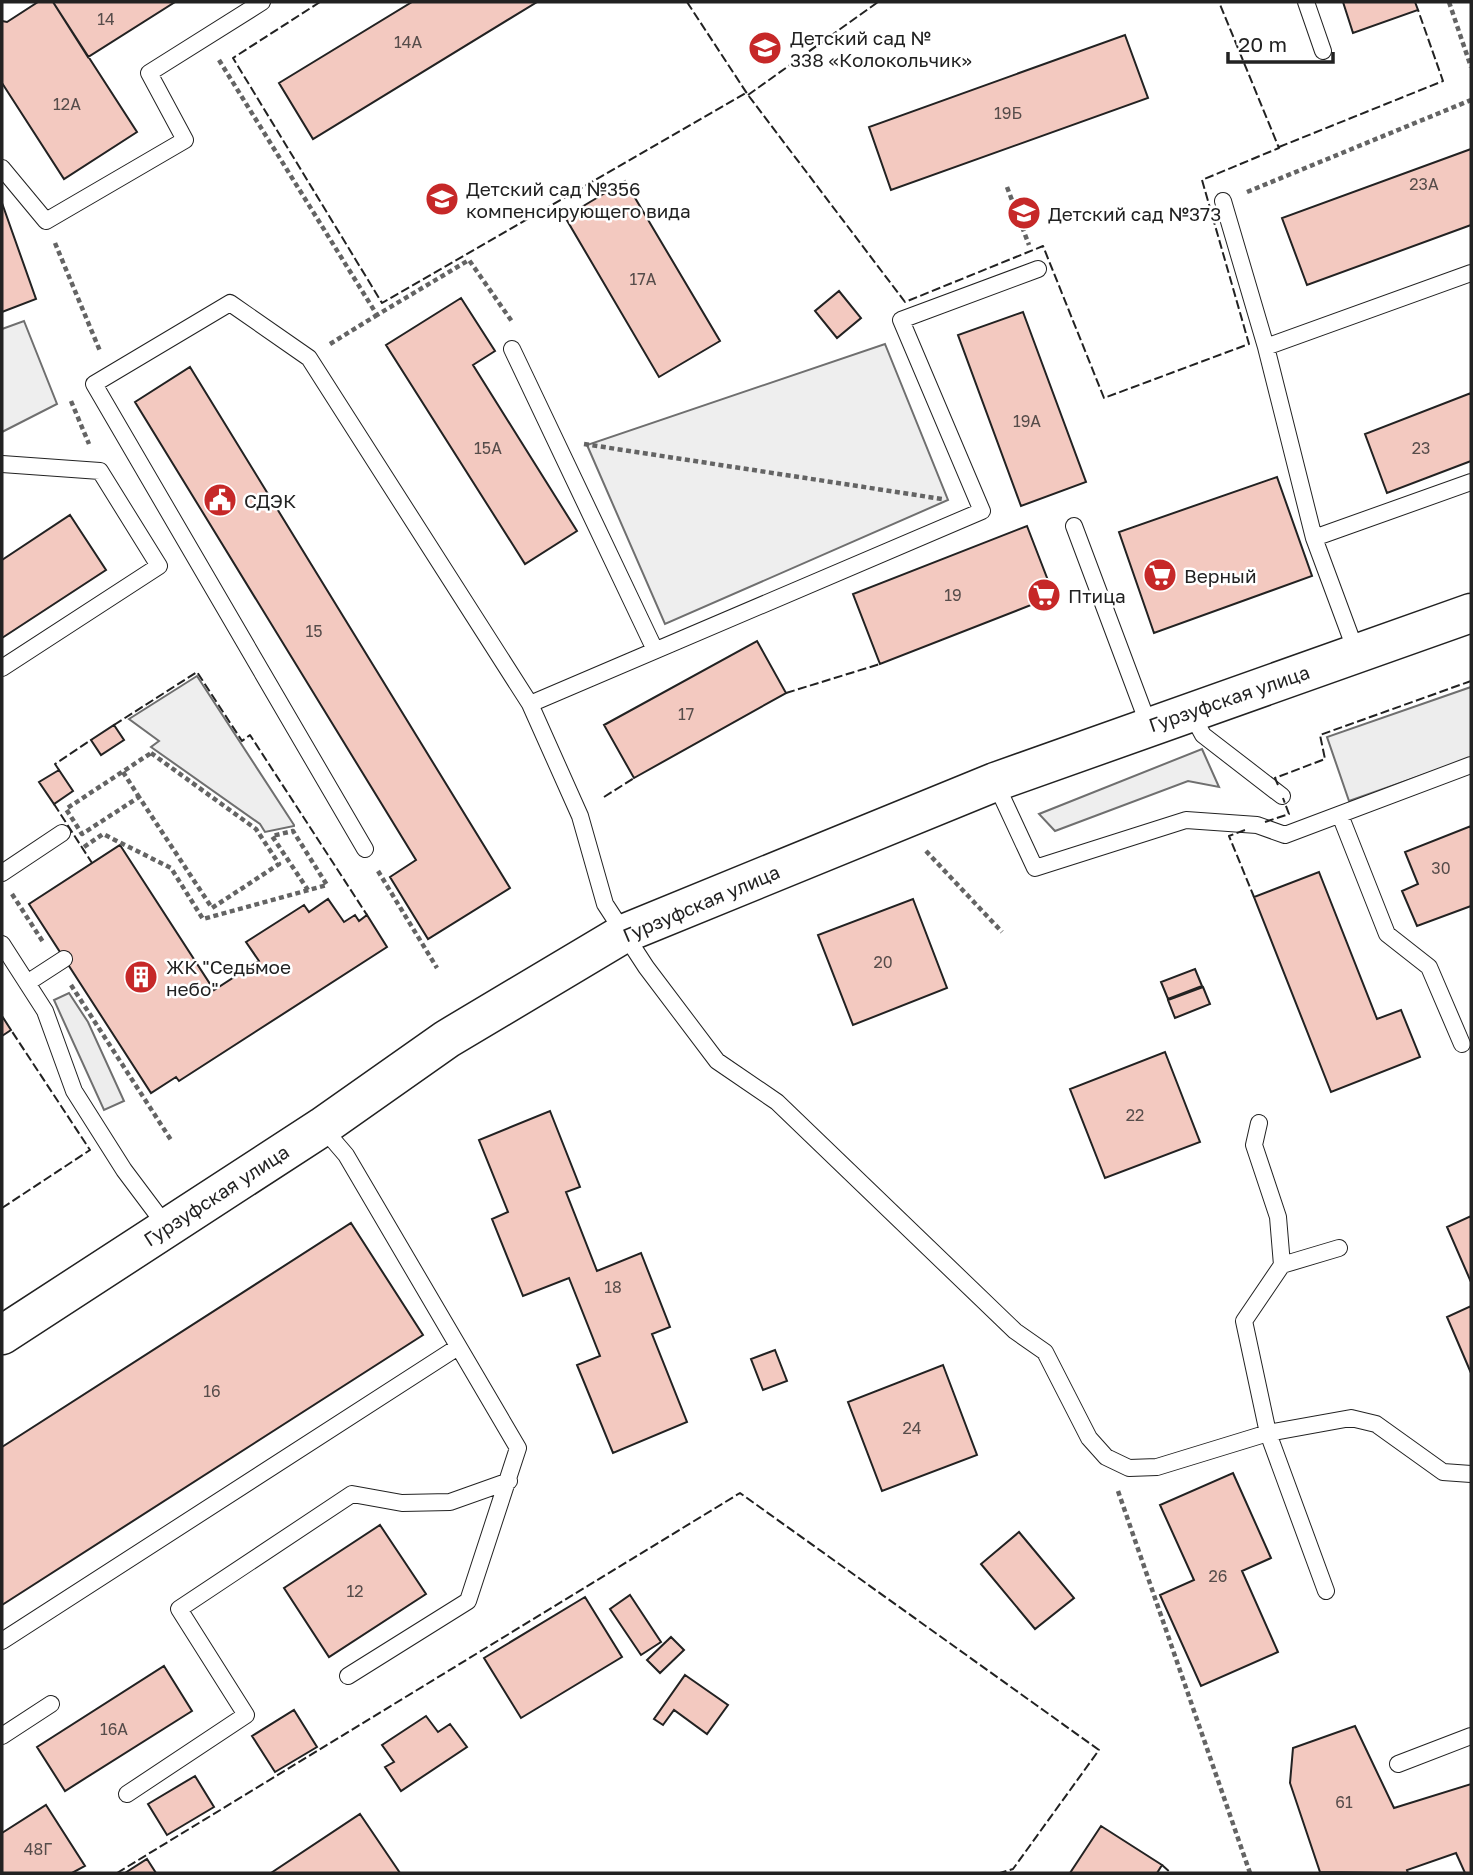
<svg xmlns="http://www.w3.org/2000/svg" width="1473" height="1875" viewBox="0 0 1473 1875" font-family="'Golos Text',sans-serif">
<rect width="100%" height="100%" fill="#fff"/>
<path fill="#eee" stroke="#6f6f6f" stroke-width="2" d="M 24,321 L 57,404 L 2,432 L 2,329 Z
M 885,344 L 948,500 L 665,624 L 587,445 Z
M 197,676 L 294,825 L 294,826 L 265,832 L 260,824 L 151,747 L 159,741 L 129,719 Z
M 1202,749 L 1219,787 L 1188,781 L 1055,831 L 1039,814 Z"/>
<path fill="#ededed" stroke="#6f6f6f" stroke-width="2" d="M 1471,687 L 1471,758 L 1349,801 L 1327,737 Z
M 69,993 L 88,1022 L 124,1101 L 104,1110 L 54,1000 Z"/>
<path fill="#f3c9c0" stroke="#222" stroke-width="2" d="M 38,2 L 53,2 L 137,132 L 64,179 L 2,83 L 2,21 L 7,22 Z
M 53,2 L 175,2 L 88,57 Z
M 412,2 L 537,2 L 313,139 L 279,83 Z
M 1343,2 L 1415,2 L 1418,10 L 1353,33 Z
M 1125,35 L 1148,98 L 891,190 L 869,127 Z
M 1471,149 L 1471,225 L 1307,285 L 1282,218 Z
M 625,181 L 720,341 L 659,377 L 565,217 Z
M 2,203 L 36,299 L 2,312 Z
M 839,291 L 861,318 L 837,338 L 815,311 Z
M 461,298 L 495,351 L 473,365 L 577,531 L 525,564 L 386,345 Z
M 1023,312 L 1086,482 L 1021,506 L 958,335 Z
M 190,367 L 510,888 L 428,939 L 390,877 L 416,860 L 135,402 Z
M 1471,393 L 1471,461 L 1387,493 L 1365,434 Z
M 1277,477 L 1312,576 L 1154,633 L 1119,532 Z
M 70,515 L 106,570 L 2,638 L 2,560 Z
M 1027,526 L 1054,596 L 880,664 L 853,594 Z
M 757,641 L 786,693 L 634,778 L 604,725 Z
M 114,725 L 124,740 L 101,755 L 91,740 Z
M 59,770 L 73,791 L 54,804 L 39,782 Z
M 1471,826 L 1471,906 L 1417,926 L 1402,891 L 1418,884 L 1405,852 Z
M 120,845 L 214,990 L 259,961 L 246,942 L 304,905 L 309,912 L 328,899 L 344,922 L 355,915 L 359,921 L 367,915 L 387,947 L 179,1081 L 176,1077 L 151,1093 L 29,904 Z
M 1319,872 L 1377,1019 L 1401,1010 L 1420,1057 L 1331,1092 L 1254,897 Z
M 913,899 L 947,988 L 853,1025 L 818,935 Z
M 1195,969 L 1202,986 L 1168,999 L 1161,982 Z
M 1203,987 L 1210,1004 L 1175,1018 L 1168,1000 Z
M 2,1016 L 11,1030 L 2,1036 Z
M 1165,1052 L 1200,1142 L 1105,1178 L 1070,1089 Z
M 550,1111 L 580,1187 L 566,1192 L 597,1271 L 641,1253 L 670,1327 L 652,1334 L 687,1422 L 613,1453 L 577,1365 L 600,1356 L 569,1278 L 523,1296 L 492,1219 L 508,1212 L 479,1140 Z
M 1471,1216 L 1471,1282 L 1447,1227 Z
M 351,1223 L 423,1335 L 2,1605 L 2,1447 Z
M 1471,1306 L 1471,1373 L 1447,1317 Z
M 775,1350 L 787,1381 L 763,1390 L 751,1359 Z
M 943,1365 L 977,1455 L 882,1491 L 848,1402 Z
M 1233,1473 L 1271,1558 L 1242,1571 L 1278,1652 L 1201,1686 L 1160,1595 L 1194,1580 L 1160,1505 Z
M 380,1525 L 426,1594 L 329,1657 L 284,1588 Z
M 1019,1532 L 1074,1598 L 1035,1629 L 981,1564 Z
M 630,1595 L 661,1642 L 641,1655 L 610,1609 Z
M 585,1597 L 622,1657 L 521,1718 L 484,1658 Z
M 671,1637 L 684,1650 L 660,1673 L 647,1660 Z
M 164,1666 L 192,1711 L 65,1791 L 37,1747 Z
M 685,1675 L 728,1705 L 707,1734 L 674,1710 L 663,1725 L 654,1719 Z
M 294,1710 L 317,1747 L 275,1772 L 252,1736 Z
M 426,1716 L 438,1732 L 450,1724 L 467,1747 L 401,1791 L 385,1767 L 394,1762 L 382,1745 Z
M 1355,1726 L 1394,1808 L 1471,1784 L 1471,1873 L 1465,1873 L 1456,1853 L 1407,1870 L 1408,1873 L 1320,1872 L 1290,1783 L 1293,1748 Z
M 195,1776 L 214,1807 L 167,1835 L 148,1804 Z
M 46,1805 L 85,1866 L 72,1873 L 2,1873 L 2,1833 Z
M 360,1814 L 400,1873 L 271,1873 Z
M 1101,1826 L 1162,1865 L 1157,1873 L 1070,1873 Z
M 147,1859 L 156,1873 L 125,1873 Z"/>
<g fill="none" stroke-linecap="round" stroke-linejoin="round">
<defs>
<path id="service" d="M 1306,2 L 1323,51
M 2,168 L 46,221 L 185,140 L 149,73 L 262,2
M 1223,201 L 1266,347 L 1314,538 L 1357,654
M 1266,347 L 1471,273
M 512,349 L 655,650
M 2,464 L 100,471 L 159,566 L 2,668
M 1074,526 L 1149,726
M 1314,538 L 1471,482
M 530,704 L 982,511 L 901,320 L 1038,269
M 1191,713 L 1203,735 L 1282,796
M 995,782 L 1035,868 L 1186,820 L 1257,825 L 1285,835 L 1471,765
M 1340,815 L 1387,934 L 1429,967 L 1462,1044
M 365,849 L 94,384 L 230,303 L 309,358 L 530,704 L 580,816 L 605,904 L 646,967 L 717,1061 L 777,1102 L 1015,1331 L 1045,1352 L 1089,1438 L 1106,1457 L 1129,1468 L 1157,1467 L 1268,1433 L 1351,1418 L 1376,1424 L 1443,1472 L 1471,1474
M 2,873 L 62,833
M 2,944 L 45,1011 L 74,1091 L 124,1170 L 166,1226
M 27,983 L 64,959
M 1259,1123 L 1254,1145 L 1278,1217 L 1282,1265
M 322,1127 L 346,1155 L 518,1448 L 468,1601 L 348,1676
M 1326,1591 L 1268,1433 L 1244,1321 L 1282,1265 L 1339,1248
M 2,1641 L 458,1347
M 2,1736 L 51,1704
M 1398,1764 L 1471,1736
M 127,1794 L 246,1715 L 179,1609 L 352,1494 L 402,1503 L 450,1502 L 509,1481"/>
<path id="primary" d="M 2,1335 L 322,1127 L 447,1039 L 623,934 L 995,782 L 1471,613"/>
</defs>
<use href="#service" stroke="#222" stroke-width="18"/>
<use href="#primary" stroke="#222" stroke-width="41"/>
<path stroke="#646464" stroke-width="4.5" stroke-dasharray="5 3.5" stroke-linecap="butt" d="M 1449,2 L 1471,67
M 219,60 L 377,315 L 469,260 L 513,323
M 1007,187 L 1029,245
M 1247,192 L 1471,100
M 55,243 L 100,351
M 330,344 L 377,315
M 71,401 L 89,444
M 584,444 L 942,499
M 151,753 L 256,829 L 279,864 L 212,908 L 139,797 L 82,834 L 66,809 Z
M 123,772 L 139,797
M 84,847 L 103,834 L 171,868 L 203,919 L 327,885 L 293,831 L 272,836 L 308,890
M 926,851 L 1002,932
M 378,871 L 437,968
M 12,894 L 43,942
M 71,985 L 171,1140
M 1118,1491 L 1250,1873"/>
<use href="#service" stroke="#fff" stroke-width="16"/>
<use href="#primary" stroke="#fff" stroke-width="38"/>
<path stroke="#222" stroke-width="2" stroke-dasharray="9 3.5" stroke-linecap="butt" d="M 320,2 L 233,58 L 382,303 L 746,93
M 687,2 L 748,95 L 905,302 L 1043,246 L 1104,398 L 1249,344 L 1202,180 L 1279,148 L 1219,2
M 748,95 L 878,2
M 1279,147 L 1443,81 L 1418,10
M 786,693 L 880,664
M 114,725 L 197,672 L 242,741 L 250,735 L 367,915
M 59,770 L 55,764 L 91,740
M 1278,785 L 1275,778 L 1325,759 L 1320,735 L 1471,681
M 604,797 L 634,778
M 54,804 L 92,863
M 1265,822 L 1289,814 L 1283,798
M 1245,830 L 1229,836 L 1254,897
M 2,1208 L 90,1150 L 11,1030
M 1162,1865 L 1171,1873
M 117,1873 L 740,1493 L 1099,1750 L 1013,1869 L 1000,1873"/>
</g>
<defs>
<symbol id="school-disc" viewBox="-11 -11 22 22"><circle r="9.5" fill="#c62828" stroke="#fff"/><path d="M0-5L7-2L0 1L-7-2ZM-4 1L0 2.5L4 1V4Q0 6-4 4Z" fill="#fff"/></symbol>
<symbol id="civic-disc" viewBox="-11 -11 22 22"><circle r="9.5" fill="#c62828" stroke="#fff"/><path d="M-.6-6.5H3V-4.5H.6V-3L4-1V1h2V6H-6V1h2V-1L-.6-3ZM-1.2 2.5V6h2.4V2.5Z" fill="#fff"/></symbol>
<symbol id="supermarket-disc" viewBox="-11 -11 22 22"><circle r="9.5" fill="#c62828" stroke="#fff"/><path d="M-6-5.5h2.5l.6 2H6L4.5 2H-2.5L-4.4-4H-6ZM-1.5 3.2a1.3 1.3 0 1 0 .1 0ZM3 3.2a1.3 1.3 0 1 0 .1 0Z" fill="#fff"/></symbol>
<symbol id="building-disc" viewBox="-11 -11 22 22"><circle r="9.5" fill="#c62828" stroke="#fff"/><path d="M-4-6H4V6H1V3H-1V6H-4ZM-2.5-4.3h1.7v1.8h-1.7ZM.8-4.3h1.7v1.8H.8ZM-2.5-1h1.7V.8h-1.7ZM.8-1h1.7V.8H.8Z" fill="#fff"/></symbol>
</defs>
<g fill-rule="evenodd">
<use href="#school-disc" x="746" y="29" width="38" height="38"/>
<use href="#school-disc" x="423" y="180" width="38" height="38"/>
<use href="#school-disc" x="1005" y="194" width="38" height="38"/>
<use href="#civic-disc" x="201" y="481" width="38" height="38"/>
<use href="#supermarket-disc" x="1141" y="556" width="38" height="38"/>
<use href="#supermarket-disc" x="1025" y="576" width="38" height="38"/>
<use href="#building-disc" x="122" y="958" width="38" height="38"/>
</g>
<g text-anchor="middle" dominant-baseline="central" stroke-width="5" stroke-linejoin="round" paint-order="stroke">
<g font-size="16" fill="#564c4a">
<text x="106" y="19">14</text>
<text x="408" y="42">14А</text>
<text x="67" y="104">12А</text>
<text x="1008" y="113">19Б</text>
<text x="1424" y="184">23А</text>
<text x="643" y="279">17А</text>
<text x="1027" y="421">19А</text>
<text x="488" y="448">15А</text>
<text x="1421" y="448">23</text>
<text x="953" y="595">19</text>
<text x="314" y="631">15</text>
<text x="686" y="714">17</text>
<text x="1441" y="868">30</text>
<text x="883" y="962">20</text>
<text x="1135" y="1115">22</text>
<text x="613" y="1287">18</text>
<text x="212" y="1391">16</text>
<text x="912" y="1428">24</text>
<text x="1218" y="1576">26</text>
<text x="355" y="1591">12</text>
<text x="114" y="1729">16А</text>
<text x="1344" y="1802">61</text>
<text x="38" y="1849">48Г</text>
</g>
<g font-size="19" fill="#222" stroke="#fff" text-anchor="start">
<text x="790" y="37">Детский сад №<tspan x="790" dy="22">338 «Колокольчик»</tspan></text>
<text x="466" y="188">Детский сад №356<tspan x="466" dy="22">компенсирующего вида</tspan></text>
<text x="1048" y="213">Детский сад №373</text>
<text x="244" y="500">СДЭК</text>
<text x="1184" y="575">Верный</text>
<text x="1068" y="595">Птица</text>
<text x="166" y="966">ЖК "Седьмое<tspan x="166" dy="22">небо"</tspan></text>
</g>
<g font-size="19" fill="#222" stroke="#fff">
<text transform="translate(1229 698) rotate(-19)">Гурзуфская улица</text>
<text transform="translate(701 903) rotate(-23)">Гурзуфская улица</text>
<text transform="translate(216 1195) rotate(-33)">Гурзуфская улица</text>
</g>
</g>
<rect width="1473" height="1875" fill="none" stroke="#222222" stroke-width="7"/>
<path d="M1228 52v10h105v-10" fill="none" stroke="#222222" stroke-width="3.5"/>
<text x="1238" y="52" font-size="21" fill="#222222" stroke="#ffffff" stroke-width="5" paint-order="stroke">20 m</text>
</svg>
